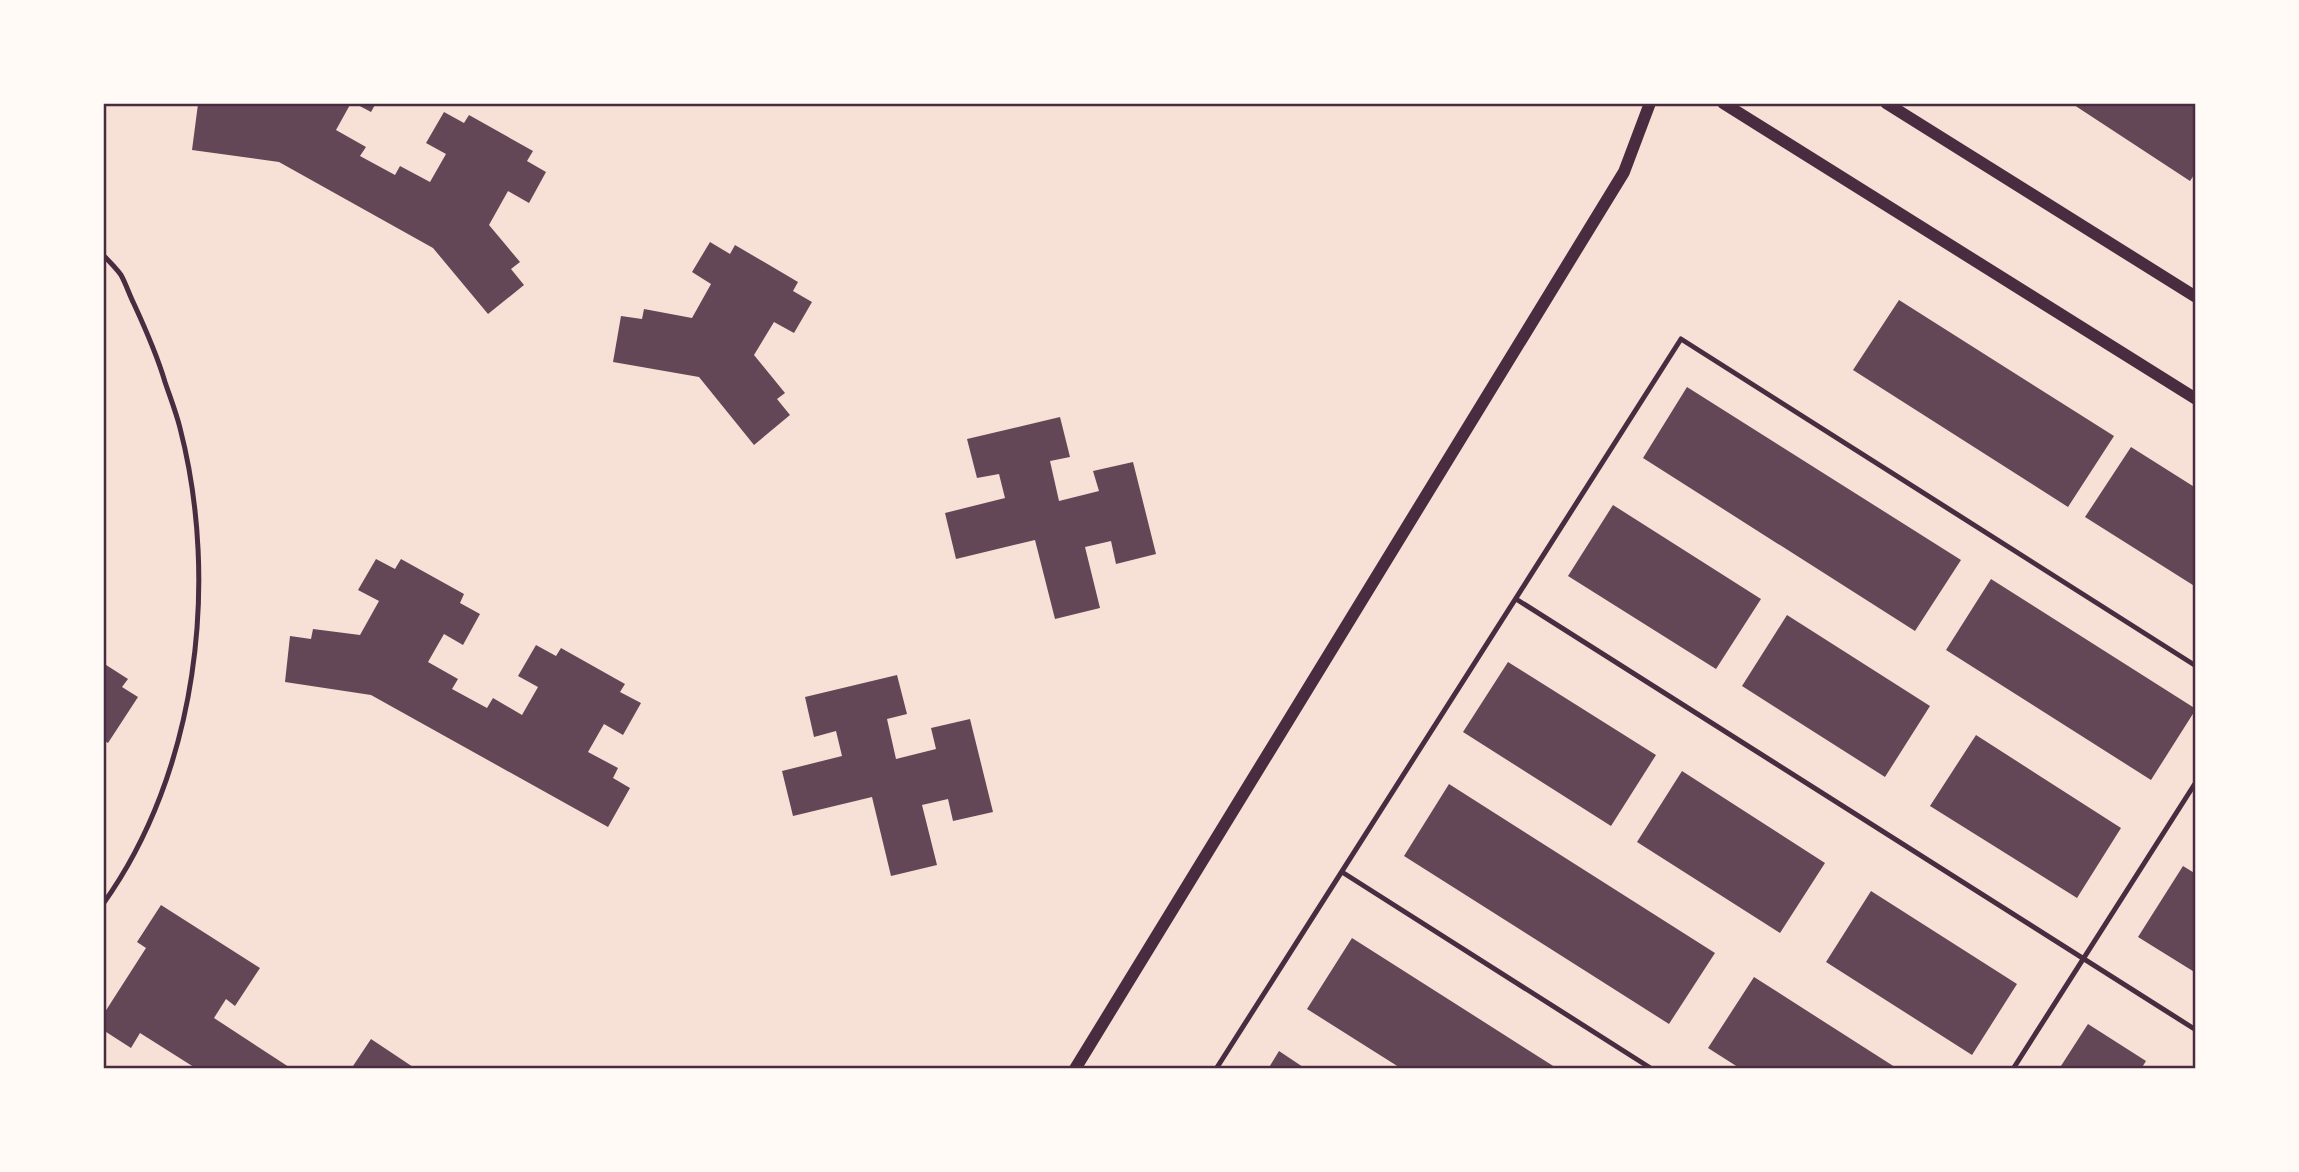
<svg xmlns="http://www.w3.org/2000/svg" width="2299" height="1172" viewBox="0 0 2299 1172" font-family="Karla,sans-serif">
<rect width="100%" height="100%" fill="#f7e1d7"/>
<path fill="#644757" d="M 220,103 L 351,103 L 336,130 L 366,147 L 360,156 L 395,175 L 400,166 L 430,182 L 446,154 L 426,143 L 444,112 L 464,123 L 469,115 L 533,151 L 527,161 L 546,172 L 529,203 L 508,191 L 489,225 L 520,262 L 511,269 L 524,285 L 488,314 L 433,248 L 279,162 L 192,150 L 198,104 L 219,106 Z
M 354,103 L 376,103 L 371,112 Z
M 2071,103 L 2196,103 L 2196,172 L 2190,181 Z
M 710,242 L 730,254 L 735,245 L 798,282 L 793,291 L 812,302 L 794,333 L 774,322 L 754,355 L 785,393 L 777,399 L 790,415 L 754,445 L 699,377 L 613,362 L 621,316 L 642,319 L 644,309 L 692,318 L 711,284 L 692,272 Z
M 1899,300 L 2114,436 L 2068,507 L 1853,370 Z
M 1687,387 L 1961,560 L 1915,631 L 1643,458 Z
M 1060,417 L 1070,457 L 1050,461 L 1059,501 L 1099,491 L 1093,471 L 1133,462 L 1156,554 L 1116,564 L 1111,541 L 1085,547 L 1100,608 L 1055,619 L 1035,540 L 956,559 L 945,513 L 1005,498 L 999,474 L 977,478 L 967,439 Z
M 2131,447 L 2196,488 L 2196,587 L 2085,517 Z
M 1613,505 L 1761,599 L 1716,669 L 1568,576 Z
M 376,559 L 395,569 L 401,559 L 464,594 L 460,603 L 480,614 L 463,645 L 444,634 L 428,662 L 458,679 L 452,689 L 487,708 L 493,698 L 522,715 L 538,687 L 518,676 L 536,645 L 556,656 L 561,648 L 625,684 L 620,692 L 641,703 L 623,735 L 604,724 L 588,752 L 618,768 L 613,778 L 630,788 L 608,827 L 371,695 L 285,682 L 290,636 L 311,639 L 313,629 L 360,635 L 379,601 L 358,590 Z
M 1991,579 L 2196,709 L 2151,780 L 1946,650 Z
M 1787,615 L 1930,706 L 1885,777 L 1742,686 Z
M 1508,662 L 1656,755 L 1611,826 L 1463,732 Z
M 103,663 L 128,679 L 122,687 L 138,697 L 108,743 L 103,740 Z
M 897,675 L 907,714 L 887,719 L 896,759 L 936,749 L 931,728 L 970,719 L 993,812 L 953,821 L 948,799 L 922,805 L 937,865 L 891,876 L 872,797 L 793,816 L 782,771 L 842,756 L 836,731 L 814,737 L 805,697 Z
M 1976,735 L 2121,828 L 2077,898 L 1930,806 Z
M 1682,771 L 1825,863 L 1780,933 L 1637,842 Z
M 1449,784 L 1715,953 L 1669,1024 L 1404,856 Z
M 2183,866 L 2196,874 L 2196,973 L 2138,937 Z
M 1871,891 L 2017,984 L 1972,1055 L 1826,962 Z
M 161,905 L 260,968 L 235,1006 L 226,999 L 214,1018 L 292,1069 L 197,1069 L 140,1033 L 131,1048 L 103,1030 L 103,1015 L 146,948 L 137,942 Z
M 1352,938 L 1558,1069 L 1402,1069 L 1307,1009 Z
M 1754,977 L 1898,1069 L 1741,1069 L 1708,1048 Z
M 2088,1024 L 2146,1061 L 2141,1069 L 2059,1069 Z
M 371,1039 L 416,1069 L 351,1069 Z
M 1279,1051 L 1306,1069 L 1268,1069 Z"/>
<g fill="none" stroke-linecap="round" stroke-linejoin="round">
<path stroke="#4a2c40" stroke-width="5" d="M 103,255 C 109,261 116,268 121,275 C 126,284 129,294 134,304 C 146,330 157,355 165,382 C 170,397 176,412 180,428 C 220,583 197,773 103,904
M 1516,599 L 2196,1030
M 1342,872 L 1652,1069
M 1216,1069 L 1681,339 L 2196,666
M 2013,1069 L 2196,782"/>
<path stroke="#4a2c40" stroke-width="12" d="M 1723,103 L 2196,399
M 1886,103 L 2196,297
M 1075,1069 L 1624,172 L 1650,103"/>
</g>
<rect width="2299" height="1172" fill="none" stroke="#fffaf5" stroke-width="210"/>
<rect x="105" y="105" width="2089" height="962" fill="none" stroke="#4a2c40" stroke-width="2.5"/>
</svg>
